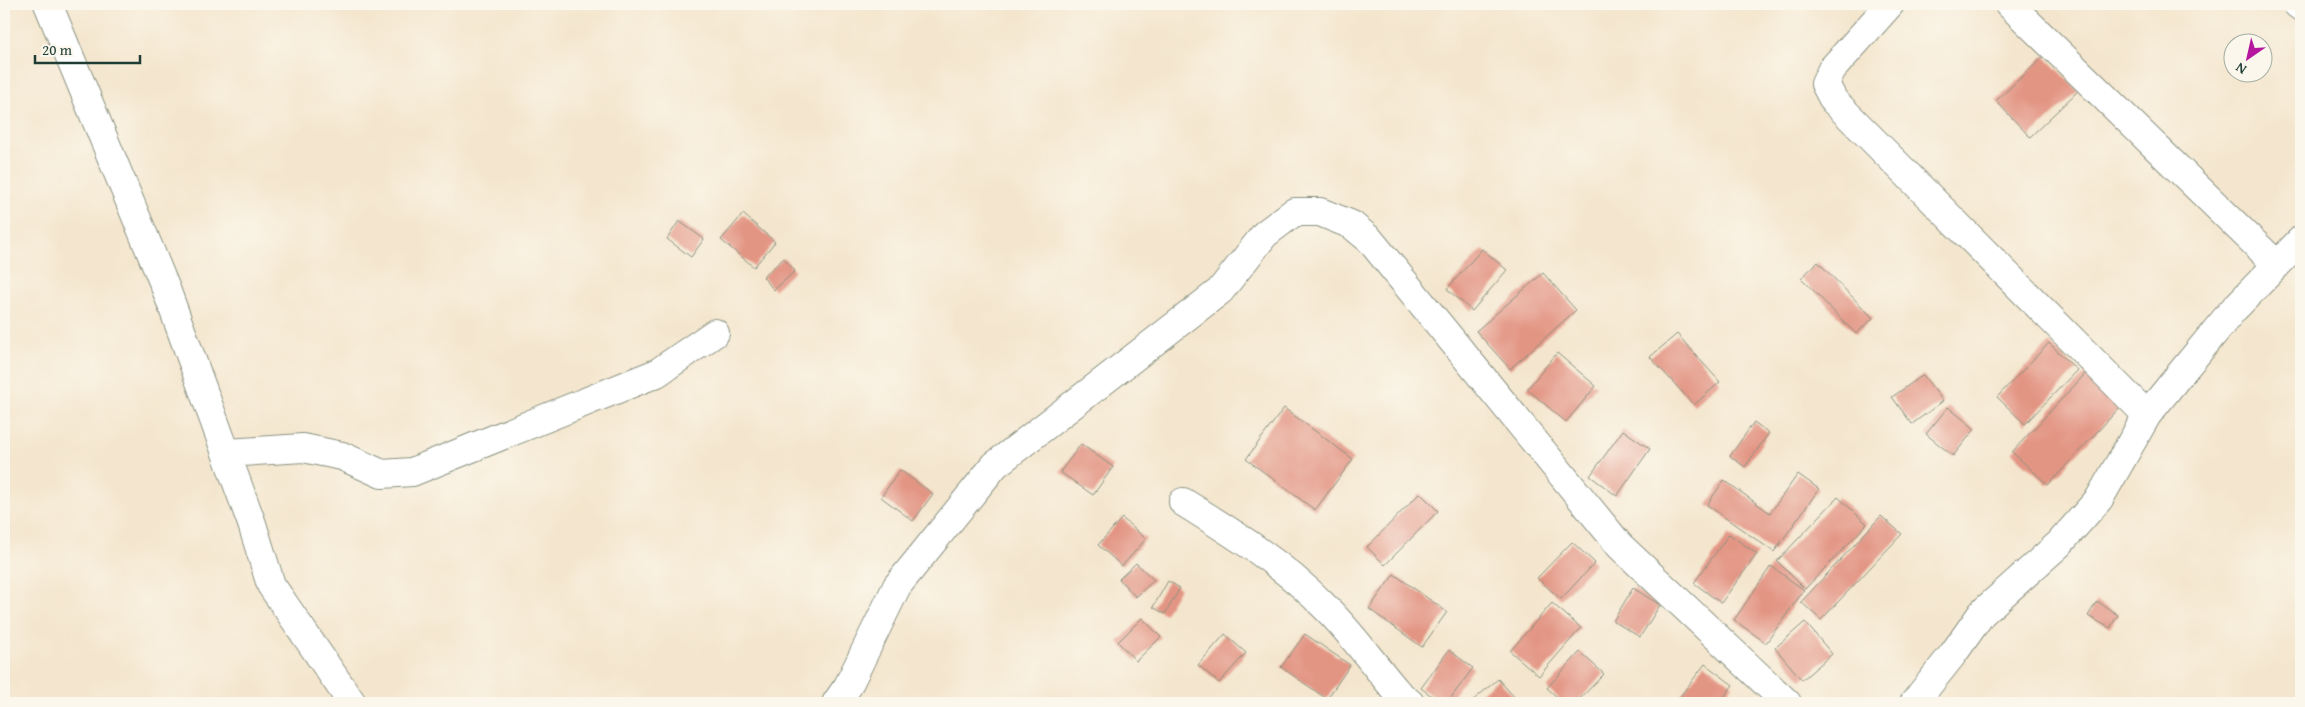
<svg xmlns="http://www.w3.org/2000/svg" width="2305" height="707" viewBox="0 0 2305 707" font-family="'Gentium Book Plus',serif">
<rect width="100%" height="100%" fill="#fbf7ec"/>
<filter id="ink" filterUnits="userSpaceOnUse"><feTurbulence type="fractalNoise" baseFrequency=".02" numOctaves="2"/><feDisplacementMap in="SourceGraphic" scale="10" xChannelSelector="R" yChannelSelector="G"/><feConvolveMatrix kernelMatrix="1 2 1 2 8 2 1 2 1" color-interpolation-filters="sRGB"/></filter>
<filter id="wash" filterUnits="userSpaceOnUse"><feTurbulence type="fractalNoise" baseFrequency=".0096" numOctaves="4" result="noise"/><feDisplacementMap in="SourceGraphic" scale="20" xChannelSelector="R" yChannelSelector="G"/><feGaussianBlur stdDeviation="1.12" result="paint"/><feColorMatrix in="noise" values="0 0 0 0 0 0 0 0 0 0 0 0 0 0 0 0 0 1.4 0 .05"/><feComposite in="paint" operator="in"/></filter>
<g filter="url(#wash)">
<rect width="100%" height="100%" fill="#f4e6ce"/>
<g id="blocks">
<path fill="#e39584" d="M 2044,56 L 2078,91 L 2030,137 L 1996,101 Z
M 743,214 L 775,242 L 754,267 L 721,240 Z
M 679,221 L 704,239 L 691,257 L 667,239 Z
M 1482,249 L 1507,270 L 1472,311 L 1447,289 Z
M 784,258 L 795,271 L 774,290 L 763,277 Z
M 1818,262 L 1873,318 L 1856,334 L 1801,278 Z
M 1543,273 L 1576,310 L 1510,369 L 1476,331 Z
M 1677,334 L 1720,382 L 1694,405 L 1650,357 Z
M 2049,343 L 2077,370 L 2025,424 L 1997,397 Z
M 1557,353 L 1596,386 L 1566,422 L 1527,389 Z
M 2087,372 L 2122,405 L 2048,485 L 2012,452 Z
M 1923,375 L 1943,401 L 1912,424 L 1892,397 Z
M 1948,407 L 1975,429 L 1953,456 L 1926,434 Z
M 1284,408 L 1353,459 L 1315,510 L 1246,459 Z
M 1754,422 L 1769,433 L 1745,467 L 1730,456 Z
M 1623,430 L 1650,449 L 1617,496 L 1590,476 Z
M 1081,444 L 1113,467 L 1093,495 L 1060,472 Z
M 900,470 L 933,494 L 913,521 L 881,497 Z
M 1798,474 L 1819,489 L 1774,552 L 1707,505 L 1724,480 L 1770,513 Z
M 1420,493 L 1438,511 L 1385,565 L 1367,547 Z
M 1838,497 L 1867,524 L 1805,589 L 1777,561 Z
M 1881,516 L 1902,534 L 1821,620 L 1801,602 Z
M 1122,518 L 1146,539 L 1122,566 L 1098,545 Z
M 1729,534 L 1757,554 L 1721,603 L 1694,583 Z
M 1572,542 L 1595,563 L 1561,599 L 1537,578 Z
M 1136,563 L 1154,580 L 1136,597 L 1119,579 Z
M 1771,566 L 1804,590 L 1766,643 L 1734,620 Z
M 1394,574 L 1447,612 L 1422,647 L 1369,609 Z
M 1168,581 L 1180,588 L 1165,614 L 1153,607 Z
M 1633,588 L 1660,605 L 1640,637 L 1613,621 Z
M 2097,601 L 2118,615 L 2110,628 L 2088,616 Z
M 1552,603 L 1581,628 L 1539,676 L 1510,651 Z
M 1142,618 L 1161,637 L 1136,661 L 1118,642 Z
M 1805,622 L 1832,654 L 1802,680 L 1775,648 Z
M 1225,634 L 1246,653 L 1219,683 L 1198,665 Z
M 1305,634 L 1350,665 L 1327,699 L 1281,667 Z
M 1449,650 L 1473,668 L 1447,703 L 1441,703 L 1421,688 Z
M 1580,652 L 1604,674 L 1576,703 L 1564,703 L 1547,688 Z
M 1705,664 L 1733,685 L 1719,703 L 1675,703 Z
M 1498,679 L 1517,700 L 1513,703 L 1470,703 Z"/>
</g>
</g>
<g filter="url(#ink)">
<use href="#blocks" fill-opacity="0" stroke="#8a9281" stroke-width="1"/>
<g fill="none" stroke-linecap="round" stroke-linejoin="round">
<defs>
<path id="street" d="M 48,4 L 166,289 L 252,524 L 271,585 L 352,703
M 1890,4 L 1832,69 L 1825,84 L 1834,101 L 2147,415
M 2009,4 L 2277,265
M 2297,4 L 2301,7
M 226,453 L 303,448 L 342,456 L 382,474 L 412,472 L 657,373 L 715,333
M 1183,502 C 1233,533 1283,564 1324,606 C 1351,632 1373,664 1398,693 L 1410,703
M 836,703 L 848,686 L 897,586 L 995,465 L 1220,291 L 1265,234 L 1294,212 L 1320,212 L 1352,225 L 1370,240 L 1620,546 L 1787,703
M 1914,703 L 1953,654 L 1982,613 L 2059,544 L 2099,499 L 2147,415 L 2180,374 L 2233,310 L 2301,240"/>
</defs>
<use href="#street" stroke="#8a9281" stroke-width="30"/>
<use href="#street" stroke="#fff" stroke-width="28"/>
</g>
</g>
<rect width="2305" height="707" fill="none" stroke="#fbf7ec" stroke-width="20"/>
<g transform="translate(2248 58) rotate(214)"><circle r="24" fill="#fbf7ec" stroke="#a3ada2"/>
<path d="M0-4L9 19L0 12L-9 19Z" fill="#b5179e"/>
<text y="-8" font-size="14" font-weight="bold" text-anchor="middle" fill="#1f3d34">N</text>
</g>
<path d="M35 55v8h105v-8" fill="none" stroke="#1f3d34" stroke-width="2.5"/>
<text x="42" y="55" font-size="15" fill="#1f3d34" stroke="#fbf7ec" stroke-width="4" paint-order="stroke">20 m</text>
</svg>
